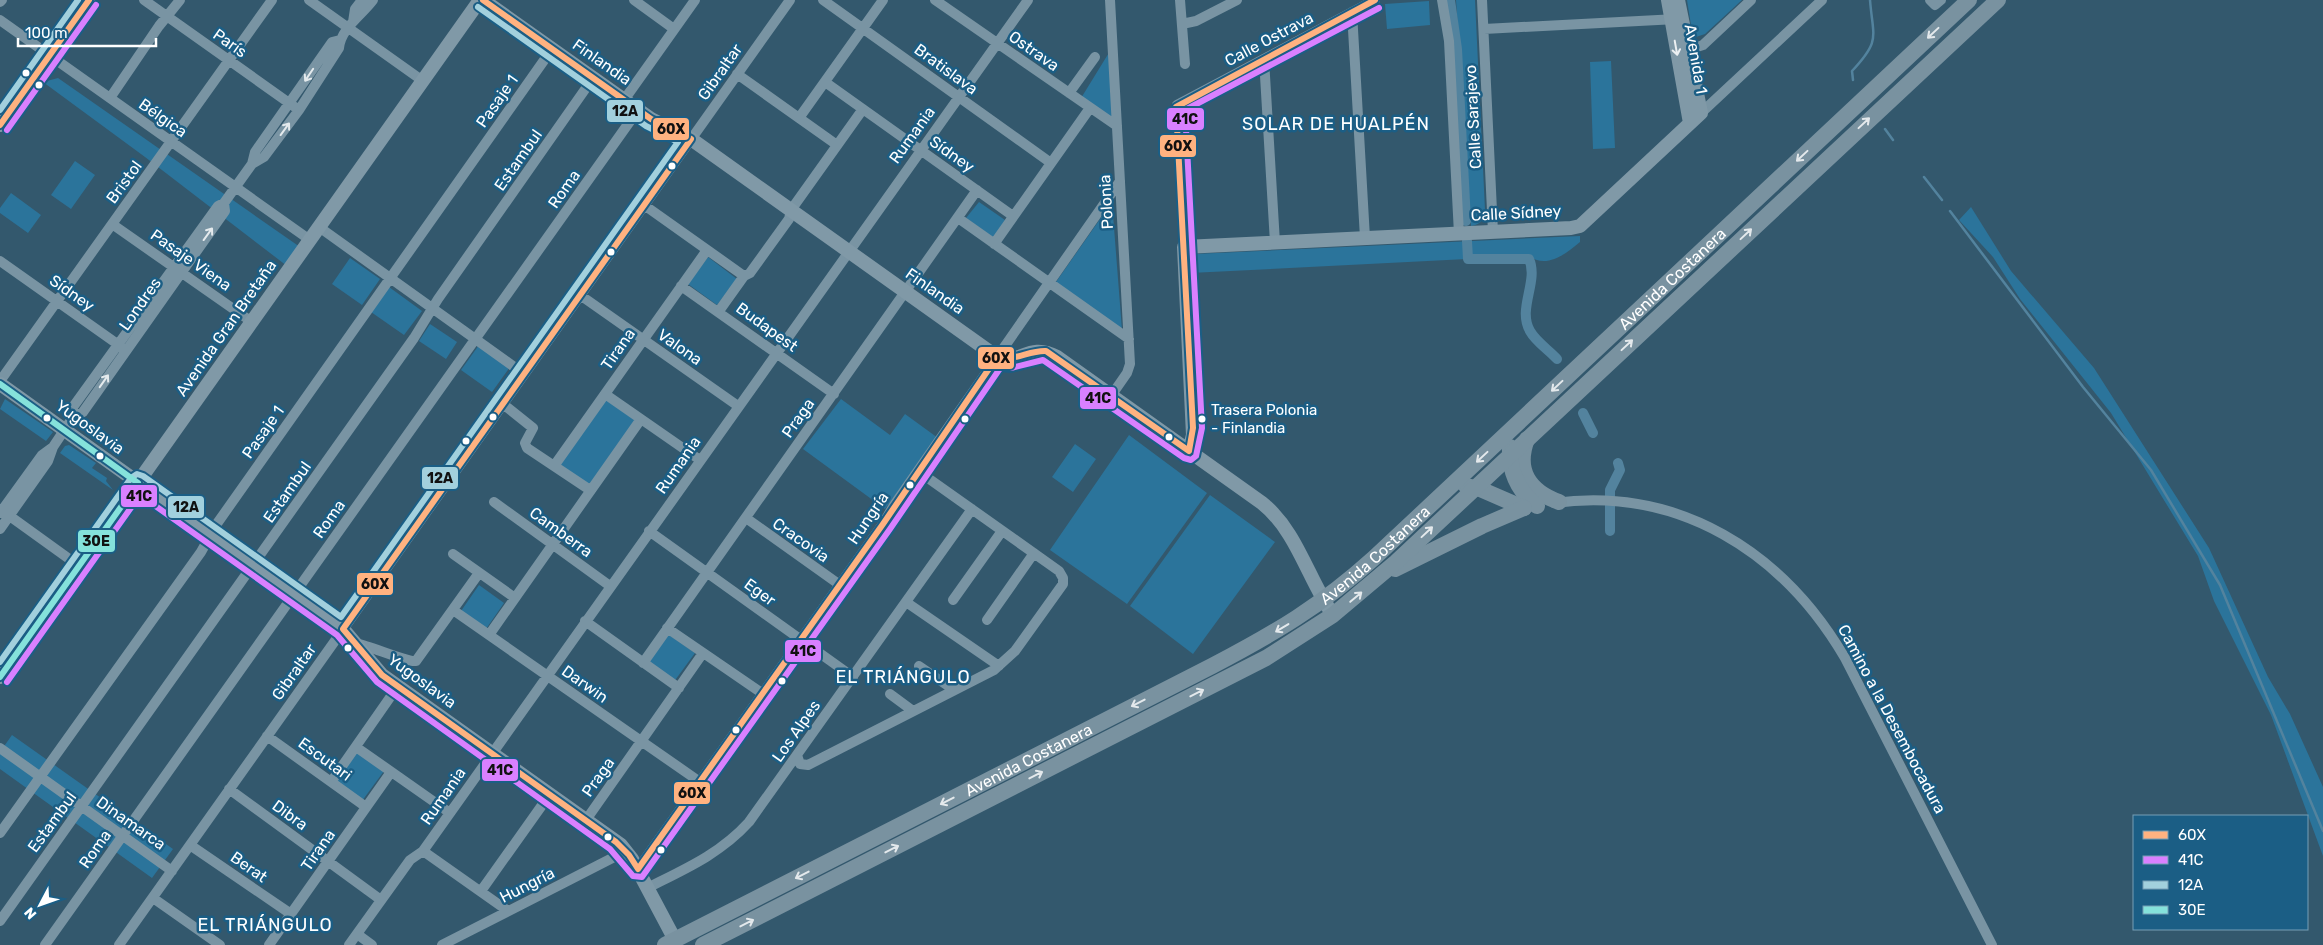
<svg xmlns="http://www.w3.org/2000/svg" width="2323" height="945" viewBox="0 0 2323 945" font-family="Rubik,sans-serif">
<rect width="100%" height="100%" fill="#33586d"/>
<path fill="#2b749b" d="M 1456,0 L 1475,0 L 1485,210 C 1483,220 1482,224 1471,226 Z
M 1687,0 L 1742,0 L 1705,34 L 1693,38 Z
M 1429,1 L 1430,25 L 1387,29 L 1385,4 Z
M 1110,51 L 1114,128 L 1078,103 Z
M 1611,61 L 1615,148 L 1593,149 L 1590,62 Z
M 58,78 L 300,247 L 287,266 L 145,157 L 43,82 Z
M 75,161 L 95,175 L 71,209 L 51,195 Z
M 11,193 L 41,215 L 28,233 L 0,213 L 0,208 Z
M 979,202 L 1005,220 L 994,238 L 966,218 Z
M 1112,202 L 1122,330 L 1056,282 Z
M 1971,207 L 2011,271 L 2094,368 L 2209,548 L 2268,677 L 2290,714 L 2323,787 L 2323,856 L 2271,715 L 2214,601 L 2198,556 L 2111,413 L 2020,299 L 1993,257 L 1959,220 Z
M 1580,236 L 1580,242 C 1565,254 1548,269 1528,256 L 1190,273 L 1190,258 L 1195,254 Z
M 708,257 L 737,279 L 717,305 L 688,284 Z
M 350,258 L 380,279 L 362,305 L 332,284 Z
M 389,287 L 422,311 L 404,335 L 371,312 Z
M 430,324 L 457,342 L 446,359 L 419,341 Z
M 479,345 L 510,367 L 492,392 L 461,370 Z
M 606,398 L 636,421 L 589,486 L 559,464 Z
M 5,399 L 53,432 L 46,441 L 0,409 Z
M 841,399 L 890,435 L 905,414 L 938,438 L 885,509 L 803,449 Z
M 1129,435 L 1207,493 L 1127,604 L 1050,550 Z
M 1075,444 L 1096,459 L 1073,492 L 1052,477 Z
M 69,445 L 96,463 L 92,468 L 107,478 L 106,481 L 113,490 L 60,453 L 65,446 Z
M 1210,495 L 1275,542 L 1193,654 L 1130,606 Z
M 479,585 L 504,603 L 486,629 L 461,611 Z
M 668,634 L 695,653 L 673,683 L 646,664 Z
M 12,735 L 173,849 L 152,878 L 0,769 L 0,752 Z
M 357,751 L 384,771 L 362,801 L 335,781 Z"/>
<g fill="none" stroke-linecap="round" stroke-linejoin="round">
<path stroke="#53839e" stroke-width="2.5" d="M 1853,80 L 1852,71 C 1881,40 1873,38 1870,0
M 1885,129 L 1893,140
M 1924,177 L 1942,200
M 1950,211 L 2083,387 L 2151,470 L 2220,585 L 2323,831"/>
<path stroke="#53839e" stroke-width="10" d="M 1450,0 L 1457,49 L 1466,221
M 1467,241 L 1468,259 L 1529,259 C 1539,281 1517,309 1530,331 C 1536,342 1549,350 1557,359
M 1583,413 L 1593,433
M 1610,531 L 1610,490 L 1620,470 L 1618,463"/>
<path stroke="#7994a3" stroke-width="10" d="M 144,0 L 299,110
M 309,0 L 423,81
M 634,0 L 674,29
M 823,0 L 1051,163
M 935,0 L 1117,126
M 1110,0 L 1130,364 L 1127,373 L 1111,396
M 1180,0 L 1185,64
M 1442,0 L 1449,41 L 1459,234
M 1482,0 L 1493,232
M 1930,0 L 1935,5 L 1941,0
M 0,2 L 2,0
M 1352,12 L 1365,238
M 0,20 L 310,240
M 353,22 L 355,9 L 362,0
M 1182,24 L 1196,21 L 1237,0
M 1484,29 L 1677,19
M 1688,50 L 1703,45 L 1751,0
M 1264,59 L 1275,243
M 737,74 L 837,145
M 825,82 L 1013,216
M 1069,93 L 1095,57
M 110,98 L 159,26 L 180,0
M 624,100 L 695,0
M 1701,113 L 1822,0
M 799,118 L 883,0
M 252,164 L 255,152 L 332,42 L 340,40
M 644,205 L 744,276
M 958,218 L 1129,339
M 112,224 L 252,322
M 319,227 L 524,374
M 994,244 L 1090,108
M 1184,247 L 1177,105 L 1375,0
M 0,261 L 123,348
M 681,286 L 834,394
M 580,295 L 738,406
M 719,311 L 744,276 L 750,273 L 789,219 L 791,210 L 863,109
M 0,381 L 272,0
M 605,394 L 700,460
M 503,404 L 533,428 L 525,443 L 527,448 L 590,490
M 73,417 L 73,407 L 218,206 L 224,203 L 252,164 L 264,157 L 299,110 L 339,48 C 341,28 362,15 373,0
M 554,466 L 707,250
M 494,502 L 610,586
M 1554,503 C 1679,486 1783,552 1845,658 L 1992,945
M 0,509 L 79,566
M 0,513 L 42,455 L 53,447
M 746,518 L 840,585
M 0,529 L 48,461 L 53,447 L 73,417 L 83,412 L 225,211 L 224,203
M 649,531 L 853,677
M 453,554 L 515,598
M 953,600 L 1002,531
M 906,602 L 999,666
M 453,610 L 700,782
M 987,620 L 1034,553
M 585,621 L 679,688
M 667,628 L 763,694
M 489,635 L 641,419
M 358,644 C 370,646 409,663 416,661 L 479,573
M 643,663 L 977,190
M 919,666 L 954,690
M 890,694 L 913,711
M 267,736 L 366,807
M 356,747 L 450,813
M 0,748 L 172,871
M 797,755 L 800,764 L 808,765 L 994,670 L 1015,651 L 1063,584 L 1063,578 L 1059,571 L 918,471
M 331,782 L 398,686
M 229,789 L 381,900
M 586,820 L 703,653
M 0,833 L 201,552 L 216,525 L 552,49
M 190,845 L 291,914
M 423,851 L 508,911
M 638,869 L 883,524 L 894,505 L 1120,181
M 647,888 C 685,869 720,854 749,822 L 972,509
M 481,891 L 550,794
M 153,898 L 220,945
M 0,921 L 414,338 L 438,299 L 593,78
M 357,934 L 372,945
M 45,945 L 638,110
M 119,945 L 790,0
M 269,945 L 391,772
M 349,945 L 410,860 L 423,851 L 1028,0
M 442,945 L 626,851"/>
<path stroke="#8099a7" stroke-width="14" d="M 483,0 L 651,119 L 691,139 L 997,357 C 1019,367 1028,341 1057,357 L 1262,503 C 1297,531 1308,579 1333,615
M 1668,0 L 1690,123
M 0,125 L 89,0
M 0,384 L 343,629 L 382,675 L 621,845 L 632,859 L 675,940
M 1189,451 L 1193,435 L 1184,247 L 1571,228 L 1580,226 L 1701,113 L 1678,0
M 0,677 L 480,0"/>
<g stroke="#7992a0" stroke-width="16">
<path d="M 1527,439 C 1515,470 1529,491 1559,502"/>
<path d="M 1510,447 C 1509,471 1518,491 1537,506"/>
<path d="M 1466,486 L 1480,489 L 1524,508"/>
<path d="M 1395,569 L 1482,526 L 1524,508"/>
<path id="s1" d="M 665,945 L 1212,666 C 1275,633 1321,606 1374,558 L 1969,0"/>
<path d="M 703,945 L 1266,658 L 1333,615 L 1396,562 L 1998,0"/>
</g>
<defs>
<path id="bus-1" d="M 483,0 L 651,119 L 691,139 L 343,629 L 382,675 L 616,842 L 629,855 L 638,869 L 883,524 L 997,357 C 1014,362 1029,350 1046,351 L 1189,451 L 1193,428 L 1176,107 L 1375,0
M 0,125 L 89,0"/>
<path id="bus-2" d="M 7,130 L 96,5
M 7,682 L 140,495 L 337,635 L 377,682 L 610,849 L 633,876 L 642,877 L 890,529 L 1001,367 L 1011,368 L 1043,360 L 1184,458 L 1191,460 L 1196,456 L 1202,428 L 1185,110 L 1379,8"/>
<path id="bus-3" d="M 0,110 L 78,0
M 0,662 L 131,478 L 137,474 L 143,476 L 341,617 L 678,142 L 646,126 L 478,7"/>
<path id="bus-4" d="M 0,384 L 138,483 L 0,677"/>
</defs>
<use href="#bus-1" stroke="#1b5e85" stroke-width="10"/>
<use href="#bus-2" stroke="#1b5e85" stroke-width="10"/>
<use href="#bus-3" stroke="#1b5e85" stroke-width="10"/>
<use href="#bus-4" stroke="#1b5e85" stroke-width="10"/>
<use href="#bus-1" stroke="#ffb280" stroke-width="6"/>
<use href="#bus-2" stroke="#d980ff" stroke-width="6"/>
<use href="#bus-3" stroke="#a2d0dd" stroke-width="6"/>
<use href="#bus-4" stroke="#85e2db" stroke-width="6"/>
</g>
<defs><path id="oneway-shaft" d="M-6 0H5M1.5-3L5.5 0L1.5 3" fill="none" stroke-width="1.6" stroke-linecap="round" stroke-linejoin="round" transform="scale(1.25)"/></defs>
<g stroke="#e4e9ec">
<use href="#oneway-shaft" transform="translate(1933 33) rotate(137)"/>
<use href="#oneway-shaft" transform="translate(1864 123) rotate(-43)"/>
<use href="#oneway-shaft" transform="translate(1802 156) rotate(137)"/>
<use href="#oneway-shaft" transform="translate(1746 234) rotate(-43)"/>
<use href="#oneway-shaft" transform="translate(1627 345) rotate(-43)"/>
<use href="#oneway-shaft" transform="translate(1557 386) rotate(137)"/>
<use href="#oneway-shaft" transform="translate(1482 457) rotate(137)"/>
<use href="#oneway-shaft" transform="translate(1427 532) rotate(-43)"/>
<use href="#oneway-shaft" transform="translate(1356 597) rotate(-40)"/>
<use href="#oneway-shaft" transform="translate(1282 628) rotate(149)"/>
<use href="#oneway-shaft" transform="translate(1197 693) rotate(-27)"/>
<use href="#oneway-shaft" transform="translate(1138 703) rotate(153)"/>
<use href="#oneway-shaft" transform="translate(1036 775) rotate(-27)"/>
<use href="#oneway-shaft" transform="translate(947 801) rotate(153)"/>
<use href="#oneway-shaft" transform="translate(892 849) rotate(-27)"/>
<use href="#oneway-shaft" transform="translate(802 875) rotate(153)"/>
<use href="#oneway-shaft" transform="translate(747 923) rotate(-27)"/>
</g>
<use stroke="#ecf0f2" href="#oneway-shaft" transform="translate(1676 48) rotate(80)"/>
<g stroke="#e4eaed">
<use href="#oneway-shaft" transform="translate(309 75) rotate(124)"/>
<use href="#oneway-shaft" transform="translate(285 129) rotate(-54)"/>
<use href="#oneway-shaft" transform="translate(208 234) rotate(-54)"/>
<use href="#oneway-shaft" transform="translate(104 381) rotate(-55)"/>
</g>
<g fill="#fff" stroke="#1b5e85" stroke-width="2">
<circle cx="26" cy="73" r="4.5"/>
<circle cx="39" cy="85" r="4.5"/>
<circle cx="672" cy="166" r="4.5"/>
<circle cx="611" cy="252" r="4.5"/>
<circle cx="493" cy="417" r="4.5"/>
<circle cx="47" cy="418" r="4.5"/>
<circle cx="965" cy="419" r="4.5"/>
<circle cx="1202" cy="419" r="4.5"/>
<circle cx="1169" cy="437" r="4.5"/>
<circle cx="466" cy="441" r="4.5"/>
<circle cx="100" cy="456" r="4.5"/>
<circle cx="910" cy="485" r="4.5"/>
<circle cx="348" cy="648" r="4.5"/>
<circle cx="782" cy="681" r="4.5"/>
<circle cx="736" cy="730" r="4.5"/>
<circle cx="608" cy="837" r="4.5"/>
<circle cx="661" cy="850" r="4.5"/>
</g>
<g text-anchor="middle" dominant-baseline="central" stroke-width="5" stroke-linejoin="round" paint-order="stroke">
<g font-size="15" fill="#fff" stroke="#1b5e85" text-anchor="start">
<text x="1211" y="410">Trasera Polonia<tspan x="1211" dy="18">- Finlandia</tspan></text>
</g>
<g font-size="16" fill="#fff" stroke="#1b5e85">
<text transform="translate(1269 39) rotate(-28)">Calle Ostrava</text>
<text transform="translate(230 43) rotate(35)">París</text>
<text transform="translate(1034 51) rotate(35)">Ostrava</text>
<text transform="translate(1696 59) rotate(80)">Avenida 1</text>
<text transform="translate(602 62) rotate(35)">Finlandia</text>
<text transform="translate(946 69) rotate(36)">Bratislava</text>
<text transform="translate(720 72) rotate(-55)">Gibraltar</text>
<text transform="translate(497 101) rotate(-55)">Pasaje 1</text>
<text transform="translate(1473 117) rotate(-93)">Calle Sarajevo</text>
<text transform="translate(163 118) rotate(35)">Bélgica</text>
<text transform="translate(912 135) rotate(-54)">Rumania</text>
<text transform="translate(952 154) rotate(35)">Sídney</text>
<text transform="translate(518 160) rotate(-55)">Estambul</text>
<text transform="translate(124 182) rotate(-54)">Bristol</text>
<text transform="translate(564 189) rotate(-55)">Roma</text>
<text transform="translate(1106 202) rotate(-93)">Polonia</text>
<text transform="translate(1516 213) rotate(-3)">Calle Sídney</text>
<text transform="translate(191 260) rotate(35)">Pasaje Viena</text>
<text stroke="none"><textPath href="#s1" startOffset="1218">Avenida Costanera</textPath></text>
<text transform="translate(935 291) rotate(35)">Finlandia</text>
<text transform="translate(72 293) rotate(35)">Sídney</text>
<text transform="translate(140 304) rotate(-55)">Londres</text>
<text transform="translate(767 327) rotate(36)">Budapest</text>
<text transform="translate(226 328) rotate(-55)">Avenida Gran Bretaña</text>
<text transform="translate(680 347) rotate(35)">Valona</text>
<text transform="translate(618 349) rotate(-55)">Tirana</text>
<text transform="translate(798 418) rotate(-55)">Praga</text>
<text transform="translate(90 427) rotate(36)">Yugoslavia</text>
<text transform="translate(263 432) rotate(-55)">Pasaje 1</text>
<text transform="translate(678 465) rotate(-55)">Rumania</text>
<text transform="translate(287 492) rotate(-55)">Estambul</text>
<text transform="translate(868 518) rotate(-56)">Hungría</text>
<text transform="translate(329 519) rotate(-55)">Roma</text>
<text transform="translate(561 532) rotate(36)">Camberra</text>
<text transform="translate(801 540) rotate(35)">Cracovia</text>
<text stroke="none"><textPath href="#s1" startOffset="812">Avenida Costanera</textPath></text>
<text transform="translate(760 592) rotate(36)">Eger</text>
<text transform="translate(294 672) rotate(-55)">Gibraltar</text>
<text transform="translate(422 681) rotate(36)">Yugoslavia</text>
<text transform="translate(585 684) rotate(35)">Darwin</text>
<text transform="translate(1892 719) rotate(62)">Camino a la Desembocadura</text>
<text transform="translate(796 731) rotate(-55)">Los Alpes</text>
<text transform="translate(325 759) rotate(36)">Escutari</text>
<text stroke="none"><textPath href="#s1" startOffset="408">Avenida Costanera</textPath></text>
<text transform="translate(598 777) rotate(-55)">Praga</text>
<text transform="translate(443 796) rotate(-55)">Rumania</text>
<text transform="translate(290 815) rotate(36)">Dibra</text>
<text transform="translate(52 822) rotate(-54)">Estambul</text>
<text transform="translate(131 823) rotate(35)">Dinamarca</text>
<text transform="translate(95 849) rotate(-55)">Roma</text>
<text transform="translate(318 850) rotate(-55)">Tirana</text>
<text transform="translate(249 867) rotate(35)">Berat</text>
<text transform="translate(527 885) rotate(-27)">Hungría</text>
</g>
<g font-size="18" letter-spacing="1" fill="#fff" stroke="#1b5e85">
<text x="1336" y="124">SOLAR DE HUALPÉN</text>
<text x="903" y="677">EL TRIÁNGULO</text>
<text x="265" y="925">EL TRIÁNGULO</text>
</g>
</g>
<g stroke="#1b5e85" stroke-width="2">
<rect x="606" y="99" width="38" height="24" rx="5" fill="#a2d0dd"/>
<rect x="1166" y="107" width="39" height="24" rx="5" fill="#d980ff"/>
<rect x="652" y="117" width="38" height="24" rx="5" fill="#ffb280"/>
<rect x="1159" y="134" width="38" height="24" rx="5" fill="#ffb280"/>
<rect x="977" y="346" width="38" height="24" rx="5" fill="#ffb280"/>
<rect x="1079" y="386" width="38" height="24" rx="5" fill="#d980ff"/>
<rect x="421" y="466" width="38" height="24" rx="5" fill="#a2d0dd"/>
<rect x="120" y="484" width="38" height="24" rx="5" fill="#d980ff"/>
<rect x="167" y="495" width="38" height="24" rx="5" fill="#a2d0dd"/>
<rect x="77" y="529" width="39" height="24" rx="5" fill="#85e2db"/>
<rect x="356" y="572" width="38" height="24" rx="5" fill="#ffb280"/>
<rect x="784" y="639" width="38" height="24" rx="5" fill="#d980ff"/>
<rect x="481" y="758" width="38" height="24" rx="5" fill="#d980ff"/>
<rect x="673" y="781" width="38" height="24" rx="5" fill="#ffb280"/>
</g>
<g font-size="14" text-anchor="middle" font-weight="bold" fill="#111">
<text x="625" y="116">12A</text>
<text x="1185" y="124">41C</text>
<text x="671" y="134">60X</text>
<text x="1178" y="151">60X</text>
<text x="996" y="363">60X</text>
<text x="1098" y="403">41C</text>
<text x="440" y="483">12A</text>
<text x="139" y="501">41C</text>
<text x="186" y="512">12A</text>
<text x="96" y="546">30E</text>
<text x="375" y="589">60X</text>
<text x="803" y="656">41C</text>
<text x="500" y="775">41C</text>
<text x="692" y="798">60X</text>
</g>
<rect x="2133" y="815" width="175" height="115" fill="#1b5e85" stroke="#769eb6"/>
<rect x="2143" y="831" width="25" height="8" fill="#ffb280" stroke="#769eb6"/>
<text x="2178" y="840" font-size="15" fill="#ffffff">60X</text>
<rect x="2143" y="856" width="25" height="8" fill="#d980ff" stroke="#769eb6"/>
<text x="2178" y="865" font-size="15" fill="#ffffff">41C</text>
<rect x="2143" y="881" width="25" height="8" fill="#a2d0dd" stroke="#769eb6"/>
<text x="2178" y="890" font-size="15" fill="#ffffff">12A</text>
<rect x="2143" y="906" width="25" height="8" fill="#85e2db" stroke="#769eb6"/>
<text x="2178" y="915" font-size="15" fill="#ffffff">30E</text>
<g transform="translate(40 905) rotate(229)" stroke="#1b5e85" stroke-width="4" paint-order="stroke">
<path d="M0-4L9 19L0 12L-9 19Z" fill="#ffffff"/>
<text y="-8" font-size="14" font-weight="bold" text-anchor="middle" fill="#ffffff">N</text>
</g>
<path d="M18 38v8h138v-8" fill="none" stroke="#ffffff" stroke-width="2.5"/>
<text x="25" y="38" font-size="15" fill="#ffffff" stroke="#1b5e85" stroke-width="4" paint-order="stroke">100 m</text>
</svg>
